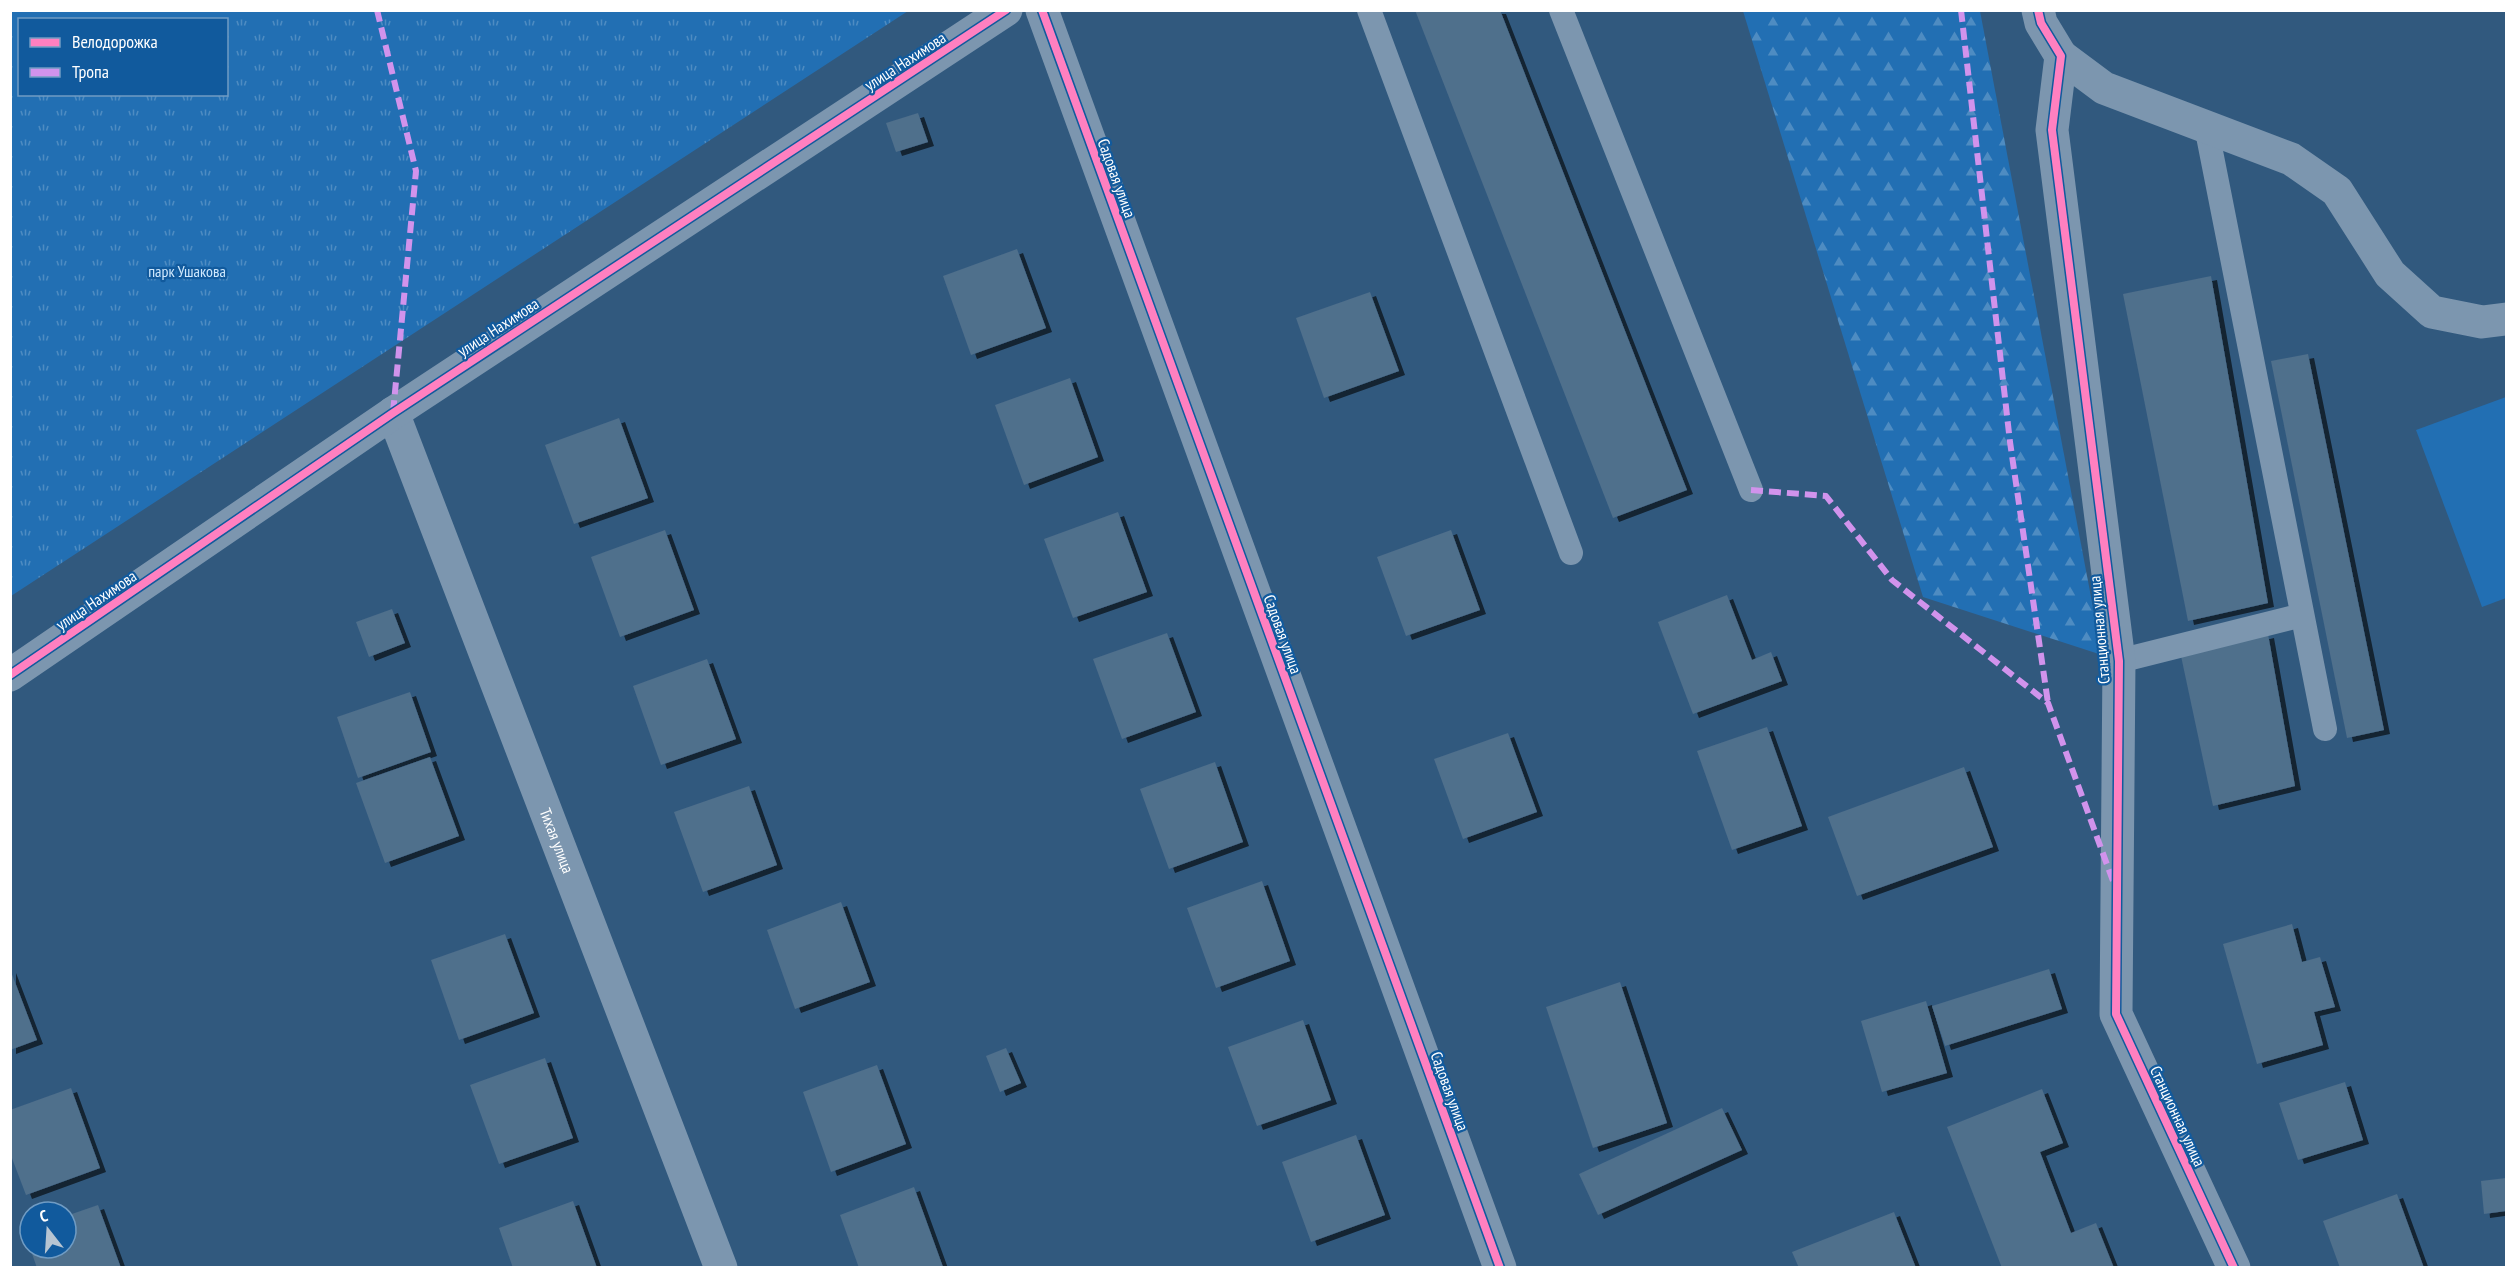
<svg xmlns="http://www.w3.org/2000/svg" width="2517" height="1278" viewBox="0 0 2517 1278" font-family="'PT Sans Narrow',sans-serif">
<defs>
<pattern id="forest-firs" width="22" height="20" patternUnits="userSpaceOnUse" patternTransform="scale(1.5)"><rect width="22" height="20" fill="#226fb3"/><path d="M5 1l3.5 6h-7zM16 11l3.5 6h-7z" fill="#4e8cc2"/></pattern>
<pattern id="park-tufts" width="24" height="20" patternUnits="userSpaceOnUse" patternTransform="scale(1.5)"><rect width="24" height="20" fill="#226fb3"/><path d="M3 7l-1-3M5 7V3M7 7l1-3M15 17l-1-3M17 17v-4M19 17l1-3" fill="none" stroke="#4e8cc2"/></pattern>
<filter id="shadow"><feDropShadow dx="6" dy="4" stdDeviation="0" flood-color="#0009"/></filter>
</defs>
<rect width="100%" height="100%" fill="#31597e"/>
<path fill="url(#forest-firs)" d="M 1743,11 L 1980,11 L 2102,655 L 1923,597 Z"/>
<path fill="url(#park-tufts)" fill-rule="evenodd" d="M 11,10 L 908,10 L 908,11 L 11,596 ZM 20,20 L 226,20 L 226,94 L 20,94 Z"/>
<path fill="#226fb3" d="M 2506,397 L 2506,598 L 2482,607 L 2416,430 Z"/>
<path fill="#4f6f8c" filter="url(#shadow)" d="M 1415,10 L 1500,10 L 1687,490 L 1613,518 Z
M 918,113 L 928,142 L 896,152 L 886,123 Z
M 1017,249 L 1046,328 L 971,355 L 943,276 Z
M 2211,276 L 2268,603 L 2188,621 L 2123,294 Z
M 1370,292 L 1399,371 L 1324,398 L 1296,318 Z
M 2308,354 L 2384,730 L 2347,738 L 2271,361 Z
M 1070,378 L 1098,457 L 1024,485 L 995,405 Z
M 619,418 L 648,498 L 574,524 L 545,445 Z
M 1118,512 L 1147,592 L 1073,618 L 1044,539 Z
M 665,530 L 694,610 L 620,637 L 591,557 Z
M 1451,530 L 1480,610 L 1406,636 L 1377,557 Z
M 1727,595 L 1752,660 L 1771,652 L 1782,681 L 1693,714 L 1658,622 Z
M 392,609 L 405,643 L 369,657 L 356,622 Z
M 1167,633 L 1196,712 L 1122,739 L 1093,659 Z
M 2268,634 L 2295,786 L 2213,806 L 2181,656 Z
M 707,659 L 736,739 L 661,765 L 633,686 Z
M 410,692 L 431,752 L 358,778 L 337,717 Z
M 1767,727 L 1802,826 L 1732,850 L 1697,751 Z
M 1508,733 L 1537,812 L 1463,839 L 1434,759 Z
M 430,757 L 459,836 L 385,863 L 356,783 Z
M 1215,762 L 1243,842 L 1169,869 L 1140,789 Z
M 1964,767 L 1993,847 L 1857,896 L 1828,817 Z
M 749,786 L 777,865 L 703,892 L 674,812 Z
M 1262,881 L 1290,961 L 1216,988 L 1187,908 Z
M 841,902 L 870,982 L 795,1009 L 767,930 Z
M 2292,924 L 2302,962 L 2320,957 L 2335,1007 L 2314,1012 L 2323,1045 L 2257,1064 L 2223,944 Z
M 505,934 L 534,1013 L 459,1040 L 431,960 Z
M 10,969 L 37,1040 L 10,1050 Z
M 2049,969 L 2062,1009 L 1945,1046 L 1932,1006 Z
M 1620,982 L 1667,1123 L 1593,1148 L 1546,1007 Z
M 1926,1001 L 1947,1073 L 1882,1092 L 1861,1021 Z
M 1303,1020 L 1331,1100 L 1257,1126 L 1228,1047 Z
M 1006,1048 L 1021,1083 L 1000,1092 L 986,1056 Z
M 545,1058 L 573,1138 L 499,1164 L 470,1085 Z
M 877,1065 L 906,1144 L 831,1172 L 803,1092 Z
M 2345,1082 L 2363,1140 L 2298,1160 L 2279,1103 Z
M 71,1088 L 100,1168 L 26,1195 L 10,1153 L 10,1110 Z
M 2042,1089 L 2063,1143 L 2040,1152 L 2071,1233 L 2096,1223 L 2114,1268 L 2002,1268 L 1947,1127 Z
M 1722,1108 L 1742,1150 L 1598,1215 L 1579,1174 Z
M 1356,1135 L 1385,1215 L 1311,1242 L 1282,1162 Z
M 2506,1178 L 2506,1211 L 2484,1214 L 2481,1181 Z
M 914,1187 L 943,1267 L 859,1268 L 840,1215 Z
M 2397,1194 L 2424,1268 L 2340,1268 L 2323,1221 Z
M 573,1201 L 597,1268 L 513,1268 L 499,1228 Z
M 98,1205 L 121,1268 L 37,1268 L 30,1248 L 66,1248 L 66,1216 Z
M 1894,1212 L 1916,1268 L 1799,1268 L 1792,1252 Z
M 30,1229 L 30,1247 L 24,1231 Z"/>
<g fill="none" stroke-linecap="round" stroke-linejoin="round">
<path stroke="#7c96af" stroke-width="24" d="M 1369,10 L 1571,553
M 1561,10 L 1751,490
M 2206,126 L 2325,729
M 2119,661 L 2302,615"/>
<g stroke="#7c96af" stroke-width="33">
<path d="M 1042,10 L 1500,1268"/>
<path d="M 2038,10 L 2041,23 L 2061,56 L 2052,130 L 2119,661 L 2116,1014 L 2234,1268"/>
<path d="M 2061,56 L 2104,88 L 2291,159 L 2337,191 L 2390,274 L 2432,312 L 2482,322 L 2506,319"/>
<path id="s1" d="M 393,413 L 721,1268"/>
<path d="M 10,675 L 393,413 L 1006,10"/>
</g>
<path stroke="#d193ec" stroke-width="6" stroke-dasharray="12 6" stroke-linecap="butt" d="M 377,10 L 416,171 L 393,413
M 1961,10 L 2010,442 L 2048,703
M 1751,490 L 1826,496 L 1892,580 L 2048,703 L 2113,881"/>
<defs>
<path id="cycleway" d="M 1042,10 L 1500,1268
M 2038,10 L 2041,23 L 2061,56 L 2052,130 L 2119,661 L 2116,1014 L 2234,1268
M 10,675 L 393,413 L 1006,10"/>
</defs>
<use href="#cycleway" stroke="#115a9d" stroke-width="11"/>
<use href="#cycleway" stroke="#ff80c0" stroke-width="8"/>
</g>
<g text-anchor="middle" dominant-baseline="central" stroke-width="4.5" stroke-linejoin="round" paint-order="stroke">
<g font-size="16" fill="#fff" stroke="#115a9d">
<text transform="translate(905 61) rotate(-33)">улица Нахимова</text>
<text transform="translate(1117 178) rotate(70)">Садовая улица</text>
<text transform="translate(498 327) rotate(-33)">улица Нахимова</text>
<text transform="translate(96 600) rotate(-34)">улица Нахимова</text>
<text transform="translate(2099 630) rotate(-95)">Станционная улица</text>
<text transform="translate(1283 634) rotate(70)">Садовая улица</text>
<text stroke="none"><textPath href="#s1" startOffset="458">Тихая улица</textPath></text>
<text transform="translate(1450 1091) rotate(70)">Садовая улица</text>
<text transform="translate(2178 1116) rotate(65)">Станционная улица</text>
</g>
<g font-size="16" fill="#d0e9fe" stroke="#115a9d">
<text x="187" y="271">парк Ушакова</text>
</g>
</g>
<rect width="2517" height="1278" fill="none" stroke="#ffffff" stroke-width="24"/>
<rect x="18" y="18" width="210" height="78" fill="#115a9d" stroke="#709cc4" stroke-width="1.5"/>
<rect x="30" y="38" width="30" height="9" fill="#ff80c0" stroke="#709cc4" stroke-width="1.5"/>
<text x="72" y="48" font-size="18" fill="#ffffff">Велодорожка</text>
<rect x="30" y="68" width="30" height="9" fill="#d193ec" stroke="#709cc4" stroke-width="1.5"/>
<text x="72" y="78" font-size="18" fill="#ffffff">Тропа</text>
<g transform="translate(48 1230) rotate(343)"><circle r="28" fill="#115a9d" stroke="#709cc4" stroke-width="1.5"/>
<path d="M0-4.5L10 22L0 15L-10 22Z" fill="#b7c5d2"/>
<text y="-9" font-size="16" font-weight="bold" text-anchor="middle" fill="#ffffff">С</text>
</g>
</svg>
